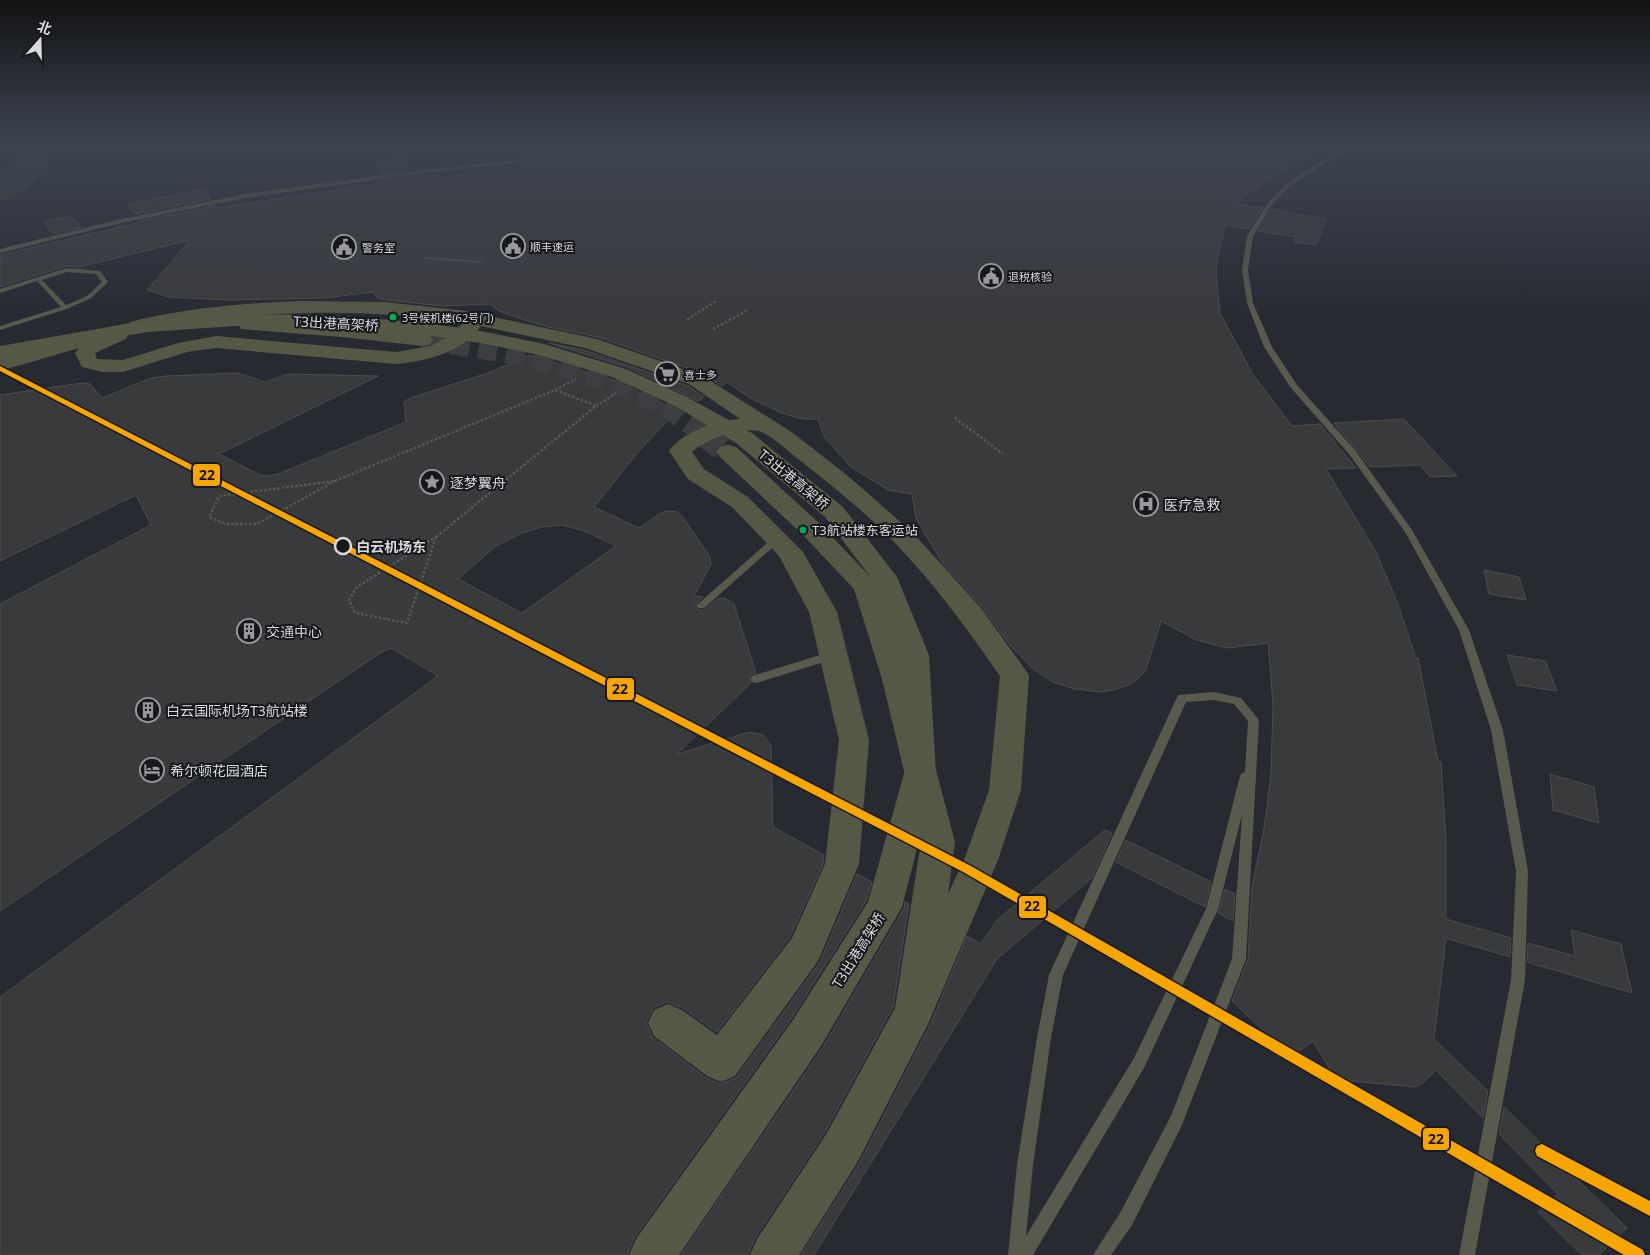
<svg xmlns="http://www.w3.org/2000/svg" width="1650" height="1255" viewBox="0 0 1650 1255" font-family="'Noto Sans','Noto Sans SC',sans-serif">
<rect width="100%" height="100%" fill="#212225"/>
<path fill="#282a32" d="M 0,143 L 1650,143 L 1650,1255 L 0,1255 Z"/>
<g fill="none" stroke-linecap="round" stroke-linejoin="round">
<path fill="#3c3e3c" fill-rule="evenodd" d="M 18,143 L 48,143 C 59,169 21,195 0,201 L 0,174 C 15,163 18,161 18,143 Z"/>
</g>
<path fill="#393a3c" stroke="#4b4c4e" fill-rule="evenodd" d="M 538,143 L 582,143 L 588,148 L 518,158 L 511,146 Z
M 673,143 L 1332,143 L 1278,172 L 1235,203 L 1262,208 L 1249,229 L 1225,225 L 1218,256 L 1216,272 L 1220,313 L 1252,373 L 1292,426 L 1320,424 L 1356,468 L 1326,469 L 1376,552 L 1398,604 L 1416,658 L 1418,658 L 1438,761 L 1441,762 L 1446,841 L 1446,919 L 1511,938 L 1510,957 L 1446,938 L 1434,1039 L 1488,1091 L 1483,1118 L 1436,1070 L 1422,1084 L 1415,1087 L 1350,1081 L 1338,1077 L 1331,1071 L 1313,1041 L 1298,1052 L 1284,1050 L 1232,1001 L 1248,959 L 1252,887 L 1264,829 L 1271,774 L 1273,704 L 1268,643 L 1228,648 L 1196,640 L 1161,621 L 1146,670 L 1133,683 L 1113,690 L 1101,692 L 1074,689 L 1051,681 L 1032,668 L 1009,644 L 982,607 L 943,564 L 922,529 L 916,518 L 912,494 L 888,490 L 851,467 L 825,438 L 818,419 L 804,419 L 784,414 L 750,398 L 727,382 L 722,386 L 704,374 L 598,337 L 548,327 L 509,315 L 499,311 L 490,304 L 442,306 L 386,300 L 378,298 L 372,292 L 325,298 L 229,300 L 168,297 L 147,290 L 190,240 L 79,267 L 66,266 L 0,287 L 0,255 L 141,222 L 140,221 L 214,206 L 215,208 L 382,183 L 381,181 L 410,177 L 410,180 L 524,169 L 521,164 L 594,153 L 599,158 Z
M 406,156 L 408,170 L 380,173 L 378,159 Z
M 204,189 L 210,199 L 135,214 L 127,204 Z
M 1271,209 L 1326,219 L 1316,245 L 1294,242 L 1296,237 L 1258,231 Z
M 70,216 L 81,227 L 54,234 L 43,222 Z
M 549,343 L 584,350 L 688,386 L 704,397 L 698,401 L 627,367 Z
M 529,355 L 611,379 L 681,412 L 671,417 L 639,451 L 594,507 L 639,528 L 659,514 L 667,511 L 677,512 L 682,516 L 710,557 L 711,564 L 694,596 L 703,597 L 694,606 L 698,610 L 704,610 L 718,598 L 726,599 L 734,604 L 756,673 L 750,675 L 751,683 L 677,754 L 749,732 L 763,735 L 771,746 L 773,827 L 824,855 L 823,864 L 790,937 L 717,1032 L 683,1008 L 667,1002 L 653,1008 L 646,1022 L 652,1037 L 706,1078 L 720,1084 L 736,1078 L 820,962 L 857,874 L 872,882 L 866,901 L 791,1019 L 634,1238 L 627,1255 L 0,1255 L 0,997 L 438,676 L 391,648 L 380,653 L 0,911 L 0,604 L 151,525 L 136,495 L 0,561 L 0,395 L 82,383 L 90,384 L 102,398 L 151,378 L 166,376 L 237,373 L 265,382 L 288,374 L 378,376 L 219,454 L 260,475 L 267,476 L 278,474 L 406,422 L 404,402 L 410,398 L 488,373 ZM 562,525 L 584,531 L 616,546 L 522,613 L 458,579 L 496,546 L 522,533 L 542,527 Z
M 1404,419 L 1457,476 L 1430,477 L 1420,465 L 1370,467 L 1334,423 Z
M 1484,570 L 1519,577 L 1526,600 L 1489,594 Z
M 1507,655 L 1545,661 L 1557,691 L 1517,685 Z
M 1550,774 L 1594,787 L 1599,823 L 1553,810 Z
M 1105,830 L 1112,833 L 1092,878 L 997,959 L 814,1255 L 801,1255 L 859,1164 L 930,1025 L 967,936 L 981,944 L 996,921 Z
M 1126,840 L 1211,882 L 1205,907 L 1116,862 Z
M 1225,889 L 1235,894 L 1233,921 L 1218,913 Z
M 905,901 L 909,904 L 893,1007 L 825,1132 L 755,1238 L 748,1255 L 681,1255 L 823,1047 L 904,908 Z
M 1571,930 L 1621,944 L 1632,993 L 1527,962 L 1528,943 L 1575,956 Z
M 1504,1107 L 1627,1228 L 1599,1255 L 1582,1255 L 1538,1212 L 1558,1194 L 1499,1134 Z"/>
<g fill="none" stroke-linecap="round" stroke-linejoin="round">
<path stroke="#3d3e41" stroke-width="19" stroke-dasharray="19 9" stroke-linecap="butt" d="M 423,340 L 521,356 L 606,382 L 666,408 L 704,435"/>
<path stroke="#3d3e41" stroke-width="25" stroke-dasharray="25 12" stroke-linecap="butt" d="M 702,433 L 728,452"/>
<path stroke="#565851" stroke-width="2" stroke-dasharray="2 1" stroke-linecap="butt" d="M 425,258 L 482,262"/>
<path stroke="#565851" stroke-width="2.5" stroke-dasharray="2.5 2" stroke-linecap="butt" d="M 687,320 L 716,301
M 713,329 L 748,310
M 555,390 L 576,379
M 596,406 L 616,393
M 955,418 L 1003,454
M 335,481 L 257,524 L 226,524 L 209,517 L 219,496 Z
M 335,481 L 555,390 L 596,406 L 436,537
M 436,537 L 407,623 L 355,613 L 349,600 L 357,587 Z"/>
<path fill="#585a4d" fill-rule="evenodd" d="M 626,143 L 637,143 L 556,158 L 411,175 L 245,198 L 117,224 L 0,253 L 0,249 L 117,220 L 245,194 L 411,171 L 556,156 Z
M 1366,143 L 1373,143 L 1326,162 L 1290,186 L 1271,206 L 1253,236 L 1248,270 L 1253,303 L 1272,347 L 1297,385 L 1355,450 L 1412,530 L 1469,630 L 1503,730 L 1528,871 L 1525,980 L 1475,1255 L 1459,1255 L 1511,980 L 1516,871 L 1491,730 L 1459,630 L 1405,532 L 1349,454 L 1291,388 L 1264,347 L 1247,303 L 1242,270 L 1247,236 L 1267,204 L 1286,184 L 1322,160 Z
M 67,268 L 100,271 L 108,282 L 91,298 L 67,309 L 0,330 L 0,326 L 61,307 L 37,281 L 0,293 L 0,289 ZM 67,272 L 96,274 L 102,282 L 87,296 L 66,305 L 42,280 Z
M 777,536 L 782,539 L 780,541 L 704,608 L 698,608 L 696,606 L 698,604 L 774,537 Z
M 833,651 L 838,655 L 837,658 L 756,683 L 752,682 L 751,679 L 752,676 Z
M 1214,692 L 1241,698 L 1259,720 L 1246,959 L 1182,1125 L 1132,1225 L 1111,1255 L 1093,1255 L 1120,1213 L 1171,1116 L 1232,959 L 1242,815 L 1218,909 L 1144,1068 L 1033,1255 L 1008,1255 L 1017,1165 L 1037,1038 L 1049,975 L 1178,695 ZM 1214,700 L 1234,704 L 1248,721 L 1245,772 L 1242,773 L 1240,776 L 1206,909 L 1134,1058 L 1026,1236 L 1033,1165 L 1051,1038 L 1063,975 L 1186,702 Z"/>
<path fill="#565846" fill-rule="evenodd" d="M 301,301 L 385,302 L 466,311 L 597,339 L 703,376 L 793,433 L 848,476 L 912,532 L 981,608 L 1029,675 L 1021,790 L 998,860 L 928,1024 L 857,1163 L 799,1255 L 750,1255 L 757,1239 L 827,1133 L 895,1008 L 921,842 L 882,679 L 854,589 L 802,534 L 720,457 L 717,452 L 720,447 L 728,445 L 736,447 L 820,524 L 879,586 L 912,679 L 955,842 L 948,894 L 964,860 L 989,790 L 1000,676 C 968,630 934,583 894,542 C 866,513 834,487 802,462 C 791,454 772,435 759,431 C 740,427 706,439 692,452 L 704,469 L 748,497 L 803,552 L 837,612 L 869,740 L 859,864 L 818,961 L 735,1076 L 721,1082 L 707,1076 L 654,1036 L 648,1023 L 654,1010 L 668,1004 L 682,1010 L 717,1035 L 792,938 L 825,864 L 839,740 L 809,612 L 779,556 L 732,507 L 688,479 L 669,451 C 681,433 718,419 740,419 L 689,384 L 585,348 L 481,326 C 462,353 427,361 396,364 L 216,348 L 187,352 L 123,372 L 102,372 L 82,367 L 75,353 L 79,348 L 0,371 L 0,358 L 95,331 L 103,335 L 119,329 L 126,331 L 128,335 L 126,339 L 95,353 L 97,359 L 123,360 L 178,343 L 216,336 L 396,352 L 431,346 L 448,336 L 462,324 L 460,322 C 351,307 245,310 137,332 L 130,330 L 128,326 L 130,322 C 186,308 244,303 301,301 Z
M 248,319 L 341,325 L 423,334 L 430,336 L 433,340 L 430,344 L 423,346 L 341,337 L 241,329 L 239,325 L 241,321 Z"/>
<path fill="#565946" fill-rule="evenodd" d="M 235,314 L 323,315 L 418,322 L 481,331 L 544,344 L 626,369 L 689,398 L 752,433 L 843,507 L 897,577 L 929,655 L 936,774 L 902,907 L 821,1046 L 679,1255 L 629,1255 L 636,1239 L 793,1020 L 868,902 L 904,774 L 901,655 L 872,579 L 825,517 L 736,443 L 675,406 L 612,377 L 540,355 L 481,343 L 418,334 L 323,327 L 235,326 L 148,332 L 0,358 L 0,346 L 148,320 Z"/>
<defs>
<path id="metro-1" d="M 0,366 L 971,866 L 1643,1250 L 1645,1255 L 1624,1255 L 963,872 L 0,371 Z
M 1542,1144 L 1650,1201 L 1650,1216 L 1537,1156 L 1535,1151 L 1537,1146 Z"/>
</defs>
<use href="#metro-1" stroke="#17181c" stroke-width="3"/>
<use href="#metro-1" fill="#f7a600" fill-rule="evenodd"/>
</g>
<linearGradient id="sky" x2="0" y2="1"><stop stop-color="#121314"/><stop offset="0.45" stop-color="#3d4451"/><stop offset="1" stop-color="#3d4451" stop-opacity="0"/></linearGradient>
<rect width="1650" height="319" fill="url(#sky)"/>
<defs>
<symbol id="civic-ring" viewBox="-11 -11 22 22"><circle r="9.5" fill="#17181c" stroke="#999a9d" stroke-width="1.5"/><path d="M-.6-6.5H3V-4.5H.6V-3L4-1V1h2V6H-6V1h2V-1L-.6-3ZM-1.2 2.5V6h2.4V2.5Z" fill="#999a9d"/></symbol>
<symbol id="supermarket-ring" viewBox="-11 -11 22 22"><circle r="9.5" fill="#17181c" stroke="#999a9d" stroke-width="1.5"/><path d="M-6-5.5h2.5l.6 2H6L4.5 2H-2.5L-4.4-4H-6ZM-1.5 3.2a1.3 1.3 0 1 0 .1 0ZM3 3.2a1.3 1.3 0 1 0 .1 0Z" fill="#999a9d"/></symbol>
<symbol id="sight-ring" viewBox="-11 -11 22 22"><circle r="9.5" fill="#17181c" stroke="#999a9d" stroke-width="1.5"/><path d="M0-6L1.8-2.2L6-1.7L2.9 1.2L3.7 5.4L0 3.3L-3.7 5.4L-2.9 1.2L-6-1.7L-1.8-2.2Z" fill="#999a9d"/></symbol>
<symbol id="hospital-ring" viewBox="-11 -11 22 22"><circle r="9.5" fill="#17181c" stroke="#999a9d" stroke-width="1.5"/><path d="M-5-5h3v3.5h4V-5h3V5h-3V1.5h-4V5h-3Z" fill="#999a9d"/></symbol>
<symbol id="building-ring" viewBox="-11 -11 22 22"><circle r="9.5" fill="#17181c" stroke="#999a9d" stroke-width="1.5"/><path d="M-4-6H4V6H1V3H-1V6H-4ZM-2.5-4.3h1.7v1.8h-1.7ZM.8-4.3h1.7v1.8H.8ZM-2.5-1h1.7V.8h-1.7ZM.8-1h1.7V.8H.8Z" fill="#999a9d"/></symbol>
<symbol id="hotel-ring" viewBox="-11 -11 22 22"><circle r="9.5" fill="#17181c" stroke="#999a9d" stroke-width="1.5"/><path d="M-6-4.5h1.5V1H6V5H4.5V3h-9V5H-6ZM-4 0a1.8 1.8 0 1 1 3.6 0ZM.5 0V-2.5h3Q6-2.5 6 0Z" fill="#999a9d"/></symbol>
</defs>
<g fill-rule="evenodd">
<use href="#civic-ring" x="499" y="232" width="28" height="28"/>
<use href="#civic-ring" x="330" y="233" width="28" height="28"/>
<use href="#civic-ring" x="977" y="262" width="28" height="28"/>
<use href="#supermarket-ring" x="653" y="360" width="28" height="28"/>
<use href="#sight-ring" x="418" y="468" width="28" height="28"/>
<use href="#hospital-ring" x="1132" y="490" width="28" height="28"/>
<use href="#building-ring" x="235" y="617" width="28" height="28"/>
<use href="#building-ring" x="134" y="696" width="28" height="28"/>
<use href="#hotel-ring" x="138" y="756" width="28" height="28"/>
</g>
<g fill="#06aa56" stroke="#17181c" stroke-width="2">
<circle cx="393" cy="317" r="4.5"/>
<circle cx="803" cy="530" r="4.5"/>
</g>
<circle fill="#17181c" stroke="#d9dadd" stroke-width="2.5" cx="343" cy="546" r="8"/>
<g text-anchor="middle" dominant-baseline="central" stroke-width="4" stroke-linejoin="round" paint-order="stroke">
<g font-size="11" fill="#d9dadd" stroke="#17181c" text-anchor="start">
<text x="530" y="246">顺丰速运</text>
<text x="362" y="247">警务室</text>
<text x="1008" y="276">退税核验</text>
<text x="684" y="374">喜士多</text>
</g>
<g font-size="11" fill="#d9dadd" stroke="#17181c" text-anchor="start">
<text x="402" y="317">3号候机楼(62号门)</text>
</g>
<g font-size="13" fill="#d9dadd" stroke="#17181c" text-anchor="start">
<text x="812" y="530">T3航站楼东客运站</text>
</g>
<g font-size="14" fill="#d9dadd" stroke="#17181c">
<text transform="translate(336 323) rotate(3)">T3出港高架桥</text>
<text transform="translate(794 479) rotate(39)">T3出港高架桥</text>
<text transform="translate(858 950) rotate(-58)">T3出港高架桥</text>
</g>
<g font-size="14" fill="#d9dadd" stroke="#17181c" text-anchor="start">
<text x="450" y="482">逐梦翼舟</text>
<text x="1164" y="504">医疗急救</text>
<text x="266" y="631">交通中心</text>
<text x="166" y="710">白云国际机场T3航站楼</text>
<text x="170" y="770">希尔顿花园酒店</text>
</g>
<g font-size="14" font-weight="bold" fill="#d9dadd" stroke="#17181c" text-anchor="start">
<text x="356" y="546">白云机场东</text>
</g>
</g>
<g stroke="#17181c" stroke-width="2">
<rect x="192" y="463" width="29" height="24" rx="5" fill="#f7a600"/>
<rect x="606" y="677" width="29" height="24" rx="5" fill="#f7a600"/>
<rect x="1018" y="895" width="29" height="24" rx="5" fill="#f7a600"/>
<rect x="1422" y="1127" width="28" height="24" rx="5" fill="#f7a600"/>
</g>
<g font-size="14" text-anchor="middle" font-weight="bold" fill="#111">
<text x="207" y="480">22</text>
<text x="620" y="694">22</text>
<text x="1032" y="911">22</text>
<text x="1436" y="1144">22</text>
</g>
<g transform="translate(40 40) rotate(20)" stroke="#17181c" stroke-width="4" paint-order="stroke">
<path d="M0-4L9 19L0 12L-9 19Z" fill="#d9dadd"/>
<text y="-8" font-size="14" font-weight="bold" text-anchor="middle" fill="#d9dadd">北</text>
</g>
</svg>
